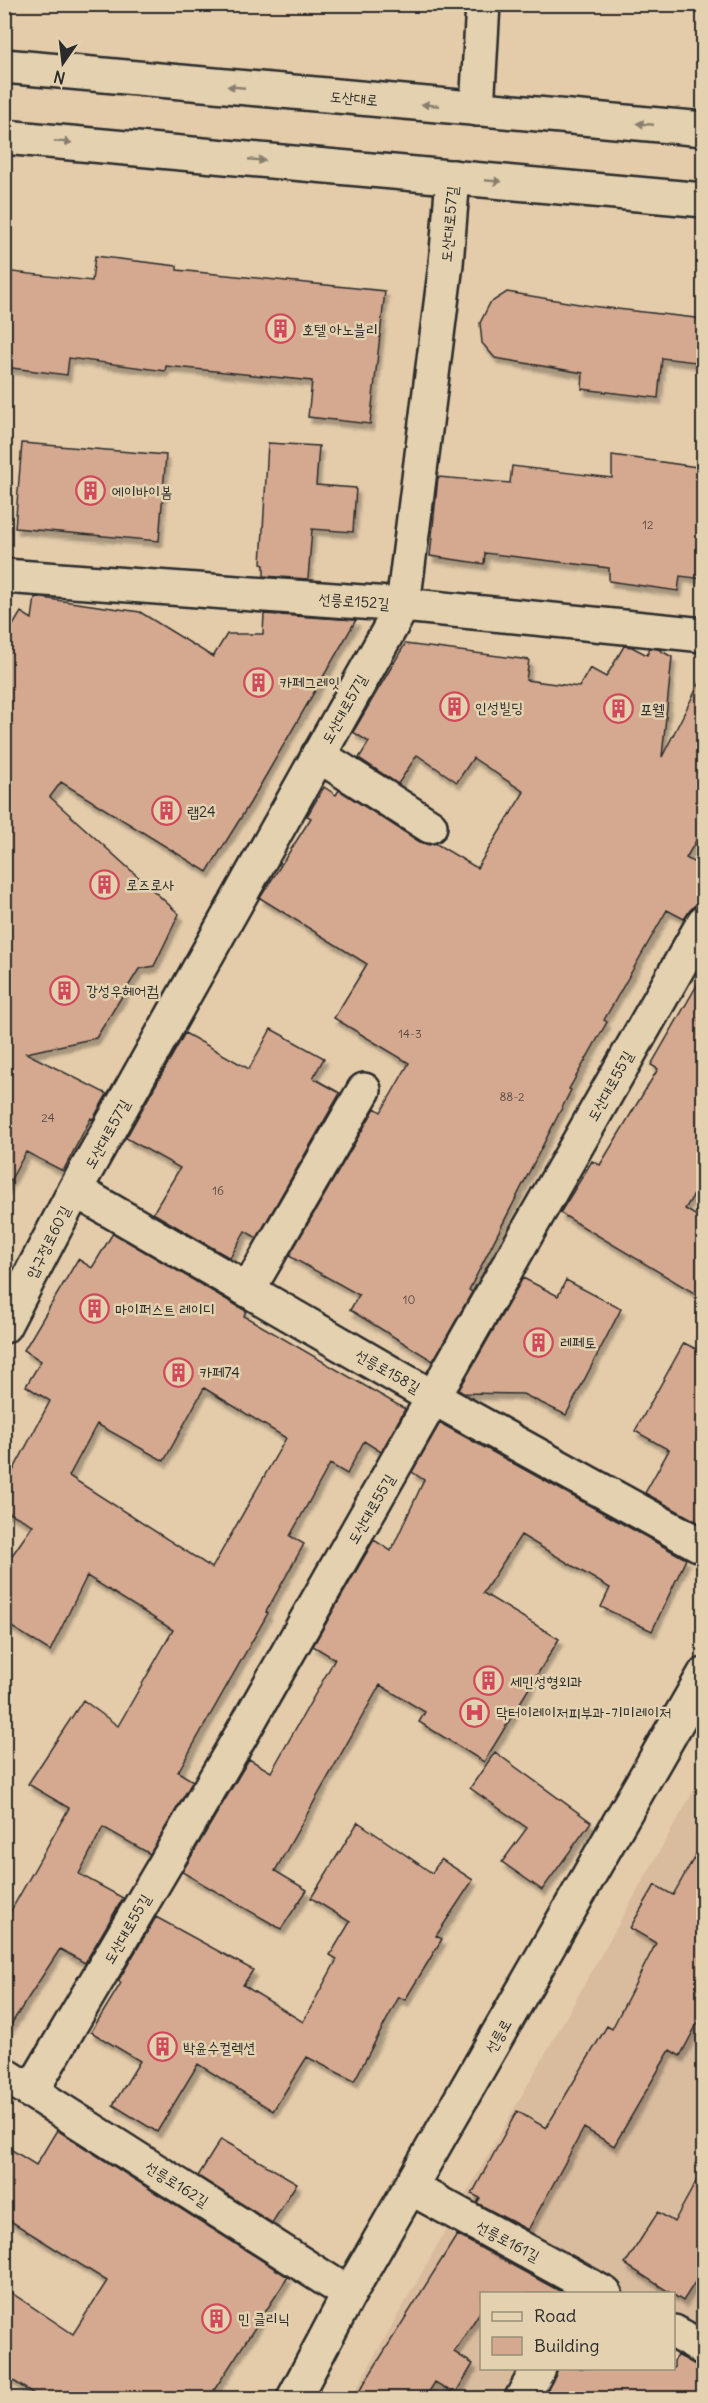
<svg xmlns="http://www.w3.org/2000/svg" width="708" height="2403" viewBox="0 0 708 2403" font-family="Delius,'Poor Story',sans-serif">
<defs>
<filter id="shadow"><feDropShadow dx="3.5" dy="6" stdDeviation="1.5" flood-color="#0004"/></filter>
</defs>
<rect width="100%" height="100%" fill="#e4ccab"/>
<filter id="ink" filterUnits="userSpaceOnUse"><feTurbulence type="fractalNoise" baseFrequency=".0167" numOctaves="2"/><feDisplacementMap in="SourceGraphic" scale="12" xChannelSelector="R" yChannelSelector="G"/><feConvolveMatrix kernelMatrix="1 2 1 2 8 2 1 2 1" color-interpolation-filters="sRGB"/></filter>
<g filter="url(#ink)">
<path fill="#d9bc9e" fill-rule="evenodd" d="M 703,1774 L 703,2398 L 351,2398 ZM 482,2294 L 674,2294 L 674,2368 L 482,2368 Z"/>
<path fill="#d5a98f" stroke="#2b2b2b" stroke-width="1.5" fill-rule="evenodd" filter="url(#shadow)" d="M 95,256 L 177,266 L 177,270 L 385,291 L 370,424 L 308,417 L 312,381 L 166,366 L 165,371 L 69,358 L 67,375 L 4,367 L 4,271 L 92,281 Z
M 507,292 L 591,306 L 704,319 L 704,363 L 662,358 L 658,398 L 582,389 L 583,373 L 495,358 L 482,343 L 480,323 L 490,303 Z
M 22,443 L 166,455 L 159,541 L 15,528 Z
M 268,443 L 319,446 L 316,485 L 356,488 L 353,532 L 312,529 L 308,579 L 264,576 L 264,565 L 261,564 Z
M 612,455 L 704,468 L 704,579 L 680,576 L 678,591 L 609,581 L 609,568 L 485,553 L 484,564 L 430,556 L 438,477 L 510,483 L 512,466 L 612,478 Z
M 35,597 L 140,612 L 213,657 L 227,634 L 263,634 L 264,614 L 356,620 L 250,803 L 207,872 L 61,782 L 50,797 L 179,914 L 154,966 L 139,969 L 96,1038 L 26,1053 L 107,1094 L 93,1119 L 91,1118 L 63,1171 L 26,1152 L 4,1192 L 4,640 L 21,612 L 32,619 Z
M 405,644 L 529,660 L 526,680 L 579,687 L 590,668 L 606,677 L 624,646 L 632,647 L 647,655 L 650,648 L 658,649 L 672,657 L 662,757 L 704,674 L 704,827 L 686,858 L 704,868 L 704,903 L 694,906 L 684,919 L 667,910 L 604,1020 L 607,1022 L 569,1089 L 571,1090 L 469,1290 L 472,1292 L 433,1361 L 350,1310 L 359,1295 L 289,1256 L 375,1108 L 381,1112 L 409,1063 L 334,1018 L 367,964 L 260,898 L 311,818 L 307,816 L 324,787 L 336,795 L 339,790 L 420,842 L 429,845 L 435,843 L 477,868 L 524,792 L 473,758 L 457,782 L 417,755 L 398,784 L 359,758 L 369,742 L 353,732 Z
M 704,973 L 704,1178 L 685,1209 L 704,1220 L 704,1299 L 560,1213 L 592,1161 L 600,1165 L 658,1069 L 651,1065 Z
M 271,1029 L 324,1058 L 313,1078 L 340,1093 L 257,1238 L 245,1231 L 230,1258 L 153,1213 L 180,1168 L 126,1138 L 185,1033 L 249,1069 Z
M 113,1233 L 246,1311 L 244,1316 L 405,1409 L 381,1452 L 364,1441 L 347,1474 L 330,1464 L 290,1536 L 304,1544 L 266,1612 L 268,1613 L 178,1772 L 193,1781 L 150,1854 L 103,1827 L 79,1874 L 123,1898 L 85,1963 L 60,1949 L 4,2035 L 4,1923 L 69,1808 L 28,1784 L 83,1700 L 118,1726 L 173,1630 L 87,1576 L 50,1651 L 4,1622 L 4,1567 L 33,1525 L 4,1510 L 4,1488 L 50,1401 L 26,1386 L 41,1361 L 24,1350 L 78,1259 L 92,1268 ZM 204,1388 L 286,1438 L 212,1568 L 69,1476 L 97,1424 L 164,1461 Z
M 523,1278 L 558,1296 L 566,1280 L 621,1309 L 566,1415 L 523,1394 L 463,1393 L 459,1390 Z
M 684,1343 L 704,1353 L 703,1525 L 645,1493 L 669,1450 L 635,1431 Z
M 440,1423 L 686,1559 L 652,1631 L 601,1607 L 610,1588 L 521,1535 L 483,1593 L 559,1639 L 484,1762 L 419,1722 L 425,1712 L 380,1685 L 275,1871 L 307,1890 L 281,1929 L 182,1872 L 249,1759 L 271,1772 L 335,1659 L 313,1646 L 374,1540 L 391,1551 L 424,1480 L 412,1472 Z
M 495,1752 L 591,1822 L 542,1890 L 502,1862 L 527,1828 L 470,1788 Z
M 358,1822 L 432,1873 L 441,1859 L 473,1880 L 436,1936 L 442,1939 L 405,2000 L 399,1997 L 354,2081 L 307,2057 L 273,2111 L 198,2064 L 157,2132 L 113,2105 L 140,2061 L 91,2032 L 121,1983 L 118,1981 L 156,1917 L 253,1970 L 243,1985 L 303,2022 L 337,1959 L 330,1955 L 350,1922 L 311,1898 Z
M 704,1840 L 704,2011 L 680,2056 L 670,2050 L 614,2146 L 584,2128 L 528,2230 L 477,2203 L 480,2198 L 472,2194 L 517,2111 L 546,2128 L 607,2026 L 612,2029 L 656,1943 L 630,1928 L 655,1885 L 673,1895 Z
M 57,2130 L 288,2277 L 209,2398 L 40,2398 L 4,2375 L 4,2288 L 73,2334 L 107,2281 L 4,2217 L 4,2145 L 36,2165 Z
M 221,2139 L 297,2183 L 272,2223 L 198,2176 Z
M 704,2167 L 704,2268 L 683,2301 L 625,2264 L 658,2212 L 674,2222 Z
M 457,2235 L 565,2294 L 482,2294 L 482,2309 L 454,2352 L 473,2364 L 455,2394 L 435,2382 L 425,2398 L 355,2398 Z
M 677,2355 L 704,2368 L 704,2398 L 544,2397 L 558,2368 L 674,2368 L 674,2361 Z"/>
<g fill="none" stroke-linecap="round" stroke-linejoin="round">
<defs>
<path id="street" d="M 477,109 L 483,4
M 4,576 L 403,605 L 704,635
M 318,755 L 430,826
M 75,1190 L 434,1398 L 704,1547
M 248,1290 L 364,1090
M 4,1326 L 75,1190 L 403,605 L 446,264 L 453,177
M 4,2074 L 349,2294
M 31,2092 L 240,1737 L 704,922
M 411,2188 L 605,2294
M 674,2332 L 704,2349
M 522,2398 L 539,2368"/>
<path id="secondary" d="M 4,66 L 704,129
M 4,137 L 704,200
M 294,2398 L 349,2294 L 704,1675"/>
</defs>
<use href="#street" stroke="#2b2b2b" stroke-width="38"/>
<use href="#secondary" stroke="#2b2b2b" stroke-width="38"/>
<use href="#street" stroke="#e3d1af" stroke-width="33"/>
<use href="#secondary" stroke="#e3d1af" stroke-width="33"/>
</g>
<defs><path id="oneway-solid" d="M-6-.8H1V-3.2L6.5 0L1 3.2V.8H-6Z" transform="scale(1.5)"/></defs>
<g fill="#877e6d">
<use href="#oneway-solid" transform="translate(236 87) rotate(-175)"/>
<use href="#oneway-solid" transform="translate(430 105) rotate(-175)"/>
<use href="#oneway-solid" transform="translate(645 124) rotate(-175)"/>
<use href="#oneway-solid" transform="translate(63 142) rotate(5)"/>
<use href="#oneway-solid" transform="translate(257 160) rotate(5)"/>
<use href="#oneway-solid" transform="translate(493 181) rotate(5)"/>
</g>
</g>
<defs>
<symbol id="building-ring" viewBox="-11 -11 22 22"><circle r="9.5" fill="#e3d1af" stroke="#d1495b" stroke-width="1.5"/><path d="M-4-6H4V6H1V3H-1V6H-4ZM-2.5-4.3h1.7v1.8h-1.7ZM.8-4.3h1.7v1.8H.8ZM-2.5-1h1.7V.8h-1.7ZM.8-1h1.7V.8H.8Z" fill="#d1495b"/></symbol>
<symbol id="hospital-ring" viewBox="-11 -11 22 22"><circle r="9.5" fill="#e3d1af" stroke="#d1495b" stroke-width="1.5"/><path d="M-5-5h3v3.5h4V-5h3V5h-3V1.5h-4V5h-3Z" fill="#d1495b"/></symbol>
</defs>
<g fill-rule="evenodd">
<use href="#building-ring" x="264" y="312" width="33" height="33"/>
<use href="#building-ring" x="74" y="474" width="33" height="33"/>
<use href="#building-ring" x="242" y="666" width="33" height="33"/>
<use href="#building-ring" x="438" y="690" width="33" height="33"/>
<use href="#building-ring" x="602" y="692" width="33" height="33"/>
<use href="#building-ring" x="150" y="794" width="33" height="33"/>
<use href="#building-ring" x="88" y="868" width="33" height="33"/>
<use href="#building-ring" x="48" y="974" width="33" height="33"/>
<use href="#building-ring" x="78" y="1292" width="33" height="33"/>
<use href="#building-ring" x="522" y="1326" width="33" height="33"/>
<use href="#building-ring" x="162" y="1356" width="33" height="33"/>
<use href="#building-ring" x="472" y="1664" width="33" height="33"/>
<use href="#hospital-ring" x="458" y="1696" width="33" height="33"/>
<use href="#building-ring" x="146" y="2030" width="33" height="33"/>
<use href="#building-ring" x="200" y="2302" width="33" height="33"/>
</g>
<g text-anchor="middle" dominant-baseline="central" stroke-width="5" stroke-linejoin="round" paint-order="stroke">
<g font-size="12" fill="#564a44">
<text x="648" y="524">12</text>
<text x="410" y="1033">14-3</text>
<text x="512" y="1096">88-2</text>
<text x="48" y="1117">24</text>
<text x="218" y="1190">16</text>
<text x="409" y="1299">10</text>
</g>
<g font-size="15" fill="#2b2b2b" stroke="#e3d1af">
<text transform="translate(354 98) rotate(5)">도산대로</text>
<text transform="translate(449 224) rotate(-85)">도산대로57길</text>
<text transform="translate(354 601) rotate(4)">선릉로152길</text>
<text transform="translate(344 709) rotate(-61)">도산대로57길</text>
<text transform="translate(610 1086) rotate(-61)">도산대로55길</text>
<text transform="translate(107 1134) rotate(-61)">도산대로57길</text>
<text transform="translate(48 1242) rotate(-63)">압구정로60길</text>
<text transform="translate(388 1371) rotate(30)">선릉로158길</text>
<text transform="translate(371 1509) rotate(-60)">도산대로55길</text>
<text transform="translate(127 1929) rotate(-60)">도산대로55길</text>
<text transform="translate(498 2036) rotate(-60)">선릉로</text>
<text transform="translate(177 2184) rotate(32)">선릉로162길</text>
<text transform="translate(508 2241) rotate(28)">선릉로161길</text>
</g>
<g font-size="15" fill="#2b2b2b" stroke="#e3d1af" text-anchor="start">
<text x="302" y="329">호텔 아노블리</text>
<text x="112" y="491">에이바이봄</text>
<text x="280" y="682">카페그레잇</text>
<text x="475" y="707">인성빌딩</text>
<text x="640" y="709">포웰</text>
<text x="187" y="811">랩24</text>
<text x="126" y="884">로즈로사</text>
<text x="86" y="990">강성우헤어컴</text>
<text x="115" y="1309">마이퍼스트 레이디</text>
<text x="560" y="1342">레페토</text>
<text x="200" y="1372">카페74</text>
<text x="510" y="1681">세민성형외과</text>
<text x="496" y="1712">닥터이레이저피부과-기미레이저</text>
<text x="183" y="2047">박윤수컬렉션</text>
<text x="238" y="2318">민 클리닉</text>
</g>
</g>
<rect width="708" height="2403" fill="none" stroke="#e3d1af" stroke-width="24"/>
<rect x="12" y="12" width="684" height="2379" fill="none" stroke="#2b2b2b" stroke-width="2" filter="url(#ink)"/>
<rect x="480" y="2292" width="195" height="78" fill="#e3d1af" stroke="#998f7a" stroke-width="1.5"/>
<rect x="492" y="2312" width="30" height="9" fill="#e3d1af" stroke="#998f7a" stroke-width="1.5"/>
<text x="534" y="2322" font-size="18" fill="#2b2b2b">Road</text>
<rect x="492" y="2337" width="30" height="18" fill="#d5a98f" stroke="#998f7a" stroke-width="1.5"/>
<text x="534" y="2352" font-size="18" fill="#2b2b2b">Building</text>
<g transform="translate(63 63) rotate(194)" stroke="#e3d1af" stroke-width="4.5" paint-order="stroke">
<path d="M0-4.5L10 22L0 15L-10 22Z" fill="#2b2b2b"/>
<text y="-9" font-size="16" font-weight="bold" text-anchor="middle" fill="#2b2b2b">N</text>
</g>
</svg>
